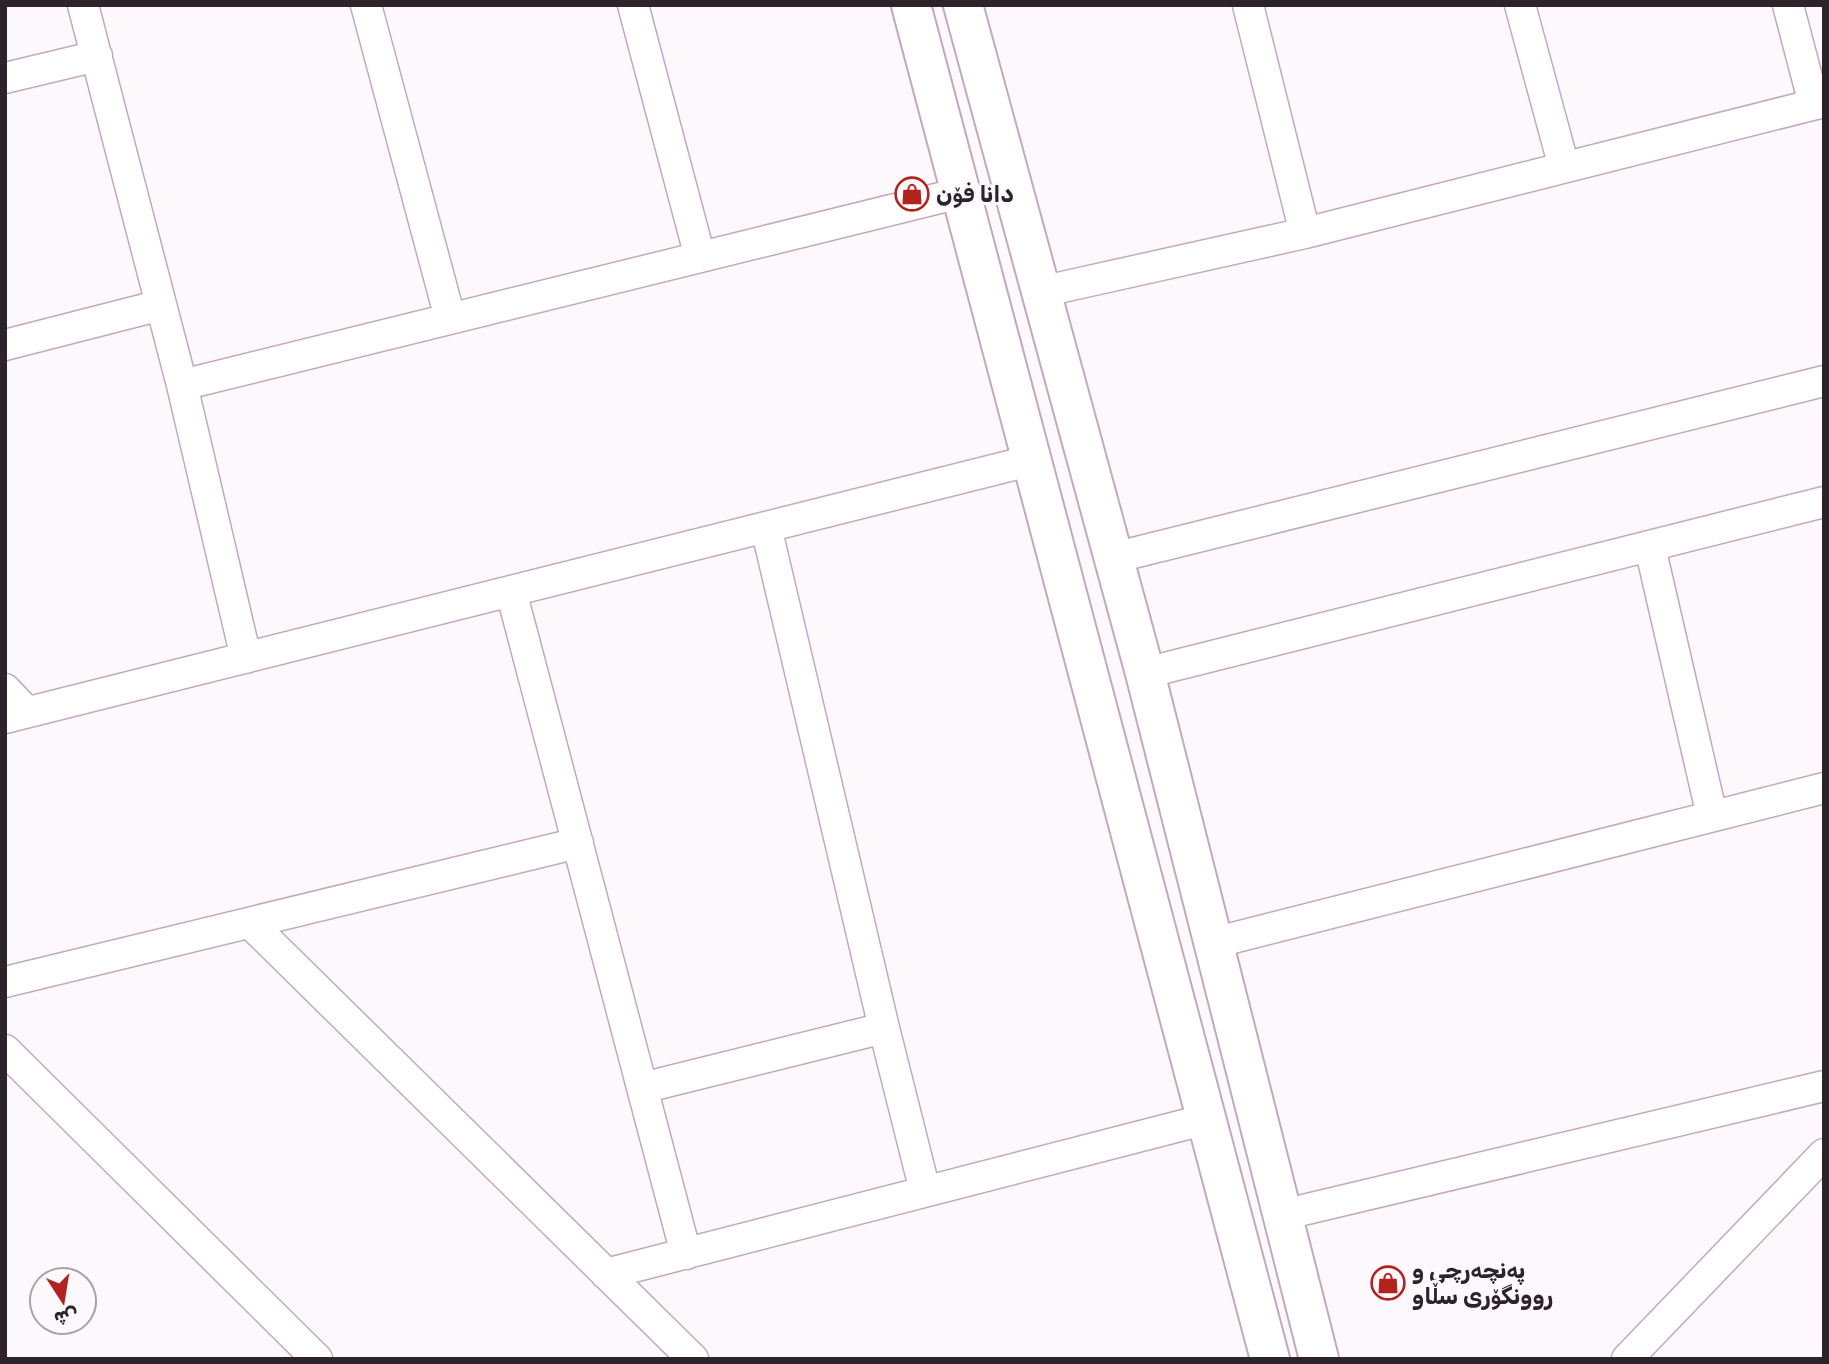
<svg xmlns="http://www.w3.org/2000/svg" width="1829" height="1364" viewBox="0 0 1829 1364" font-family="Rubik,Vazirmatn,sans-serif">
<rect width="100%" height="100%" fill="#fcf8fc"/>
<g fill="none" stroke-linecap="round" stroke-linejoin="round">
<defs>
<path id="street" d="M 83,5 L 182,385 L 246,658
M 366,5 L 450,318
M 633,5 L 700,257
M 1248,5 L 1305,233
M 1520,5 L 1564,167
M 1788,5 L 1814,104
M 5,78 L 97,56
M 1040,292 L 1305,233 L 1824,102
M 5,345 L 161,305
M 182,385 L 960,193
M 766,527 L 884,1028 L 925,1191
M 1650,547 L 1712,816
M 1113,558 L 1824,381
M 511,591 L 686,1254
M 1145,673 L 1824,502
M 5,689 L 27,712
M 5,718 L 1033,460
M 250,923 L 693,1359
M 1213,943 L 1824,788
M 5,982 L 578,843
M 5,1050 L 317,1359
M 642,1088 L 884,1028
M 1282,1215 L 1824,1086
M 606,1274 L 1207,1119
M 1627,1359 L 1824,1154"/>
<path id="secondary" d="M 911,5 L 1270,1359
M 963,5 L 1145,673 L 1319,1359"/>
</defs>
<use href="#street" stroke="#c1aabe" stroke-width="33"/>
<use href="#secondary" stroke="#c1aabe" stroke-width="42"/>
<use href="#street" stroke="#fff" stroke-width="30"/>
<use href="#secondary" stroke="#fff" stroke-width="38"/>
</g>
<defs>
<symbol id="shop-ring" viewBox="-11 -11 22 22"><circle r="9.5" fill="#fcf8fc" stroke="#b2221e" stroke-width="1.5"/><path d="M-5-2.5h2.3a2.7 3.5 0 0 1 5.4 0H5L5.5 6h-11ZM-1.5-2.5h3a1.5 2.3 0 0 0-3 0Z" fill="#b2221e"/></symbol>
</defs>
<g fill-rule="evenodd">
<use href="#shop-ring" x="893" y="175" width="38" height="38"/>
<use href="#shop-ring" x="1369" y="1264" width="38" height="38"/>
</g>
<g text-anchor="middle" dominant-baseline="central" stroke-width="6" stroke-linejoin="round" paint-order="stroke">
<g font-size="23" font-weight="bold" fill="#2c232b" stroke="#fcf8fc" text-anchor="start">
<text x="936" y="194">دانا فۆن</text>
<text x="1412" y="1270">پەنچەرچی و<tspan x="1412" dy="26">روونگۆری سڵاو</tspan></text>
</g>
</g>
<rect width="1829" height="1364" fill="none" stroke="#2c232b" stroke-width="14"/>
<g transform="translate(63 1301) rotate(168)"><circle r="33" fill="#fcf8fc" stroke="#a9a3a8" stroke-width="2"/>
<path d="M0-5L12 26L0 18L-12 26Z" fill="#b2221e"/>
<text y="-10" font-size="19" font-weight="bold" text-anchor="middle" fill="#2c232b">ش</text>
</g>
</svg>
